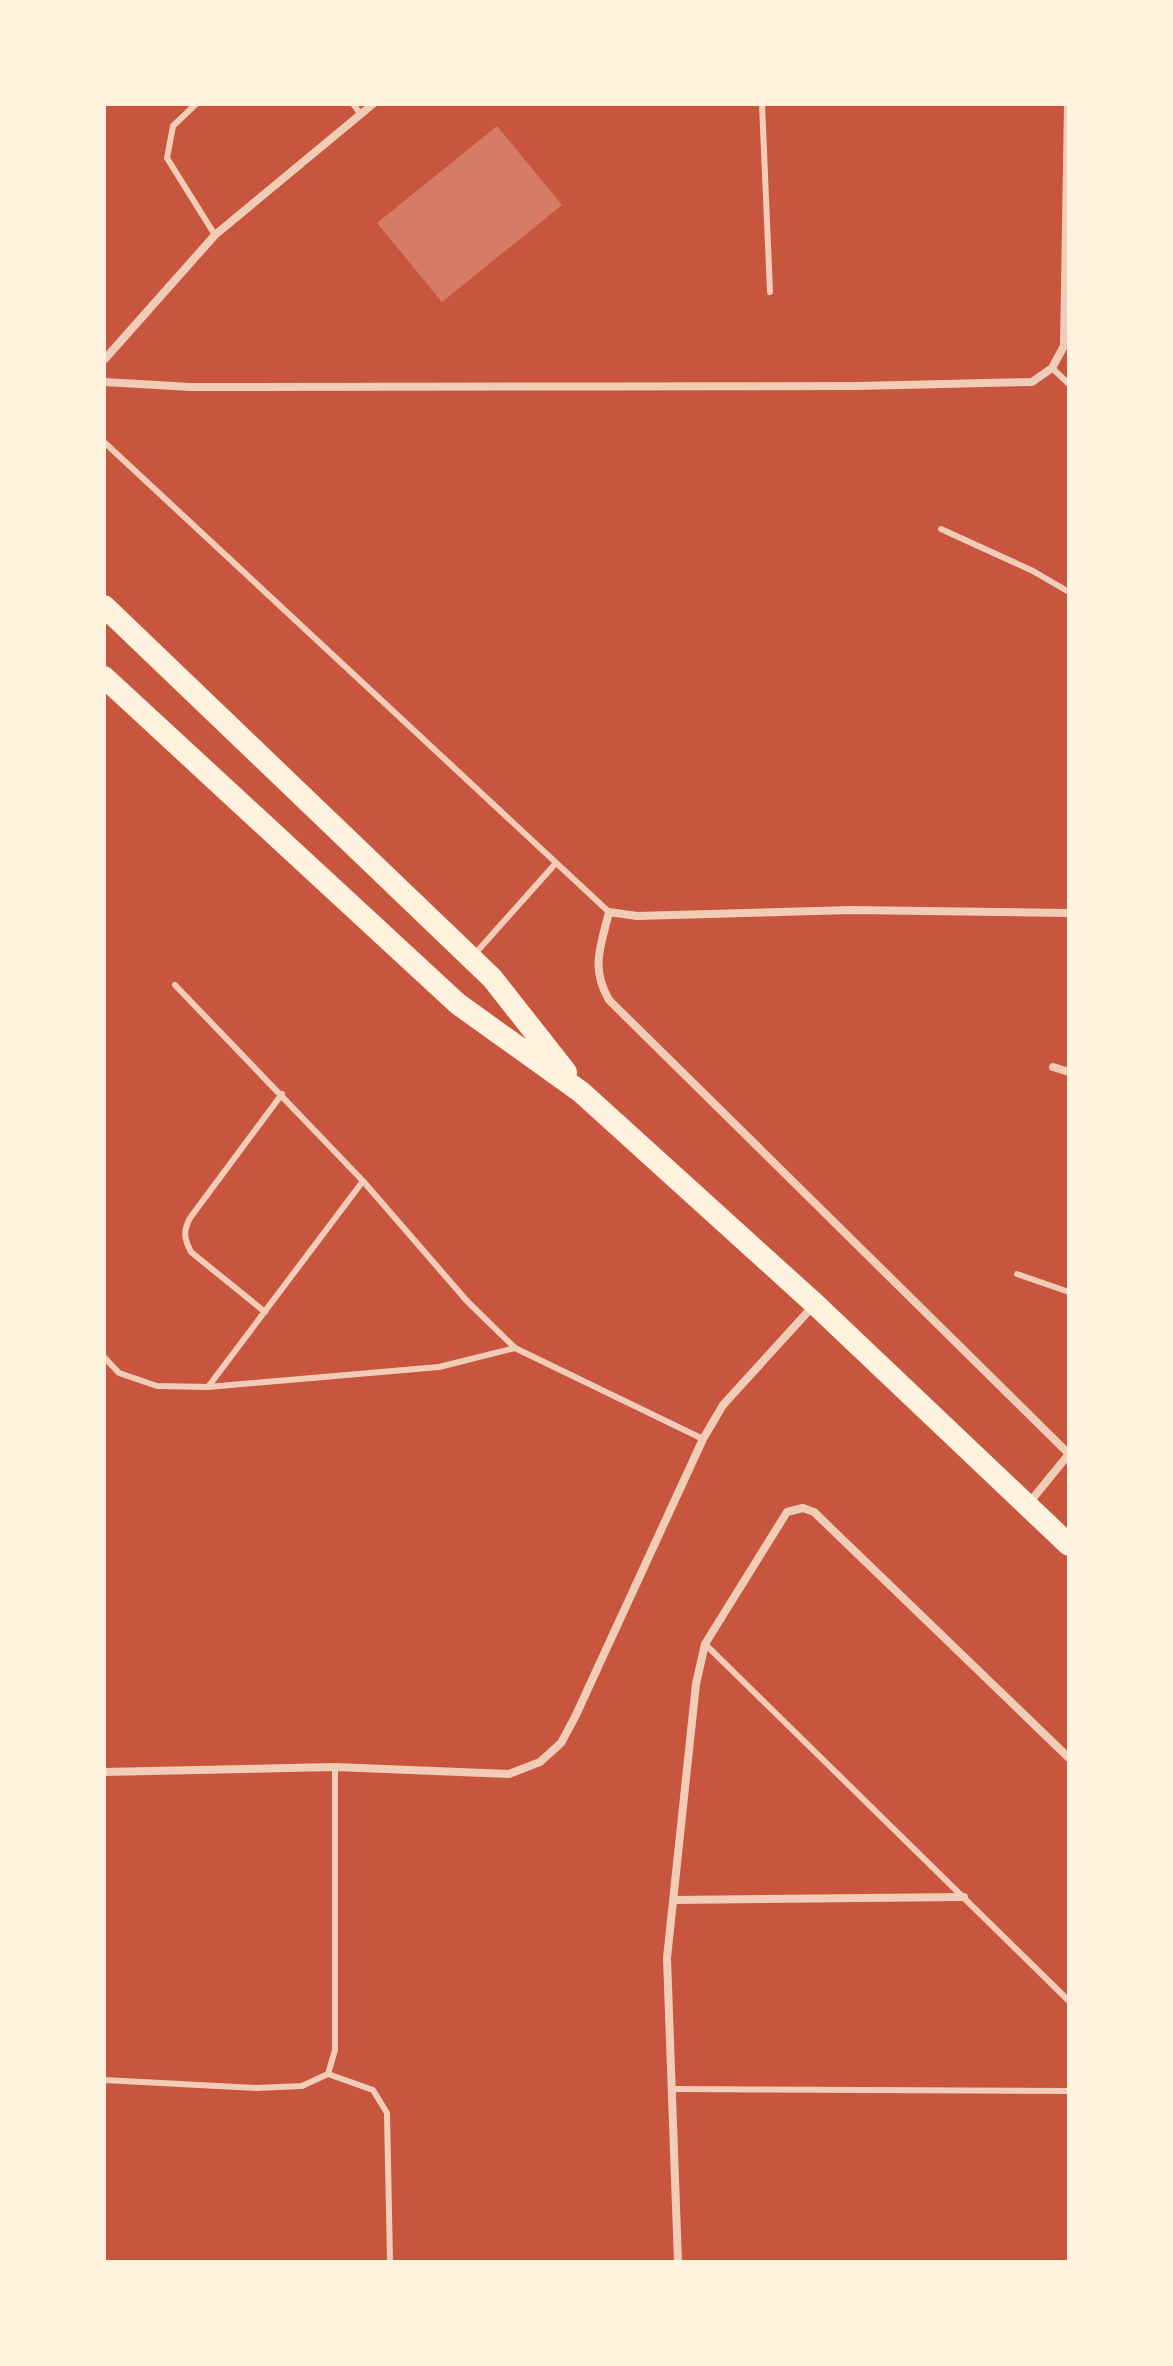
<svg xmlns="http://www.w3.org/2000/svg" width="1173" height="2366" viewBox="0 0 1173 2366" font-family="Montserrat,sans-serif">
<rect width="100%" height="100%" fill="#c8553d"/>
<path fill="#d67c66" d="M 497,126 L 562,205 L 442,302 L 377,223 Z"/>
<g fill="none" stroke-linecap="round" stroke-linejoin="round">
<path stroke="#f1ccb7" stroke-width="6" d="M 196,104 L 173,126 L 167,158 L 215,235
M 353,104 L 360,113
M 762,104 L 770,292
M 1052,368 L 1069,384
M 104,442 L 609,912
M 941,529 L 1033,571 L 1069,592
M 473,956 L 556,863
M 175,985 L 363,1181 L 467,1301 L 515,1348 L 703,1439
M 1017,1274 L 1069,1292
M 265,1312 L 191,1252 C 184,1239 183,1231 190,1218 L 282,1094
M 104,1357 L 119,1373 L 157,1386 L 208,1387 L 439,1367 L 515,1348
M 208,1387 L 363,1181
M 705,1644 L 1069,2001
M 328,2074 L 335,2050 L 335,1767
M 104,2080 L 256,2088 L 302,2086 L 328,2074 L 373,2090 L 387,2113 L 390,2262
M 672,2089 L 1069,2091"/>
<path stroke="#f1ccb7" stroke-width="8" d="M 104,360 L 215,235 L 373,104
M 104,382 L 191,387 L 857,386 L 1032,382 L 1052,368 L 1064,346 L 1068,104
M 1069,913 L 851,910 L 637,916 L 609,912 C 601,946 590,967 609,1000 L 1069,1454
M 1053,1067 L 1069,1072
M 1029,1503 L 1069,1454
M 104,1772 L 335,1767 L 509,1774 L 540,1762 L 561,1743 L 575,1717 L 703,1439 L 723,1405 L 814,1305
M 674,1900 L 964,1897
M 678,2262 L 667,1958 L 696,1684 L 705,1644 L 787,1512 L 803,1508 L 814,1512 L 1069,1758"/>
<path stroke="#fff3e0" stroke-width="22" d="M 104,606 L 492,978 L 566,1072
M 104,677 L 458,1004 L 581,1092 L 815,1304 L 1069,1545"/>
</g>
<rect width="1173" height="2366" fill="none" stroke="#fff3e0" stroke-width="212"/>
</svg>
